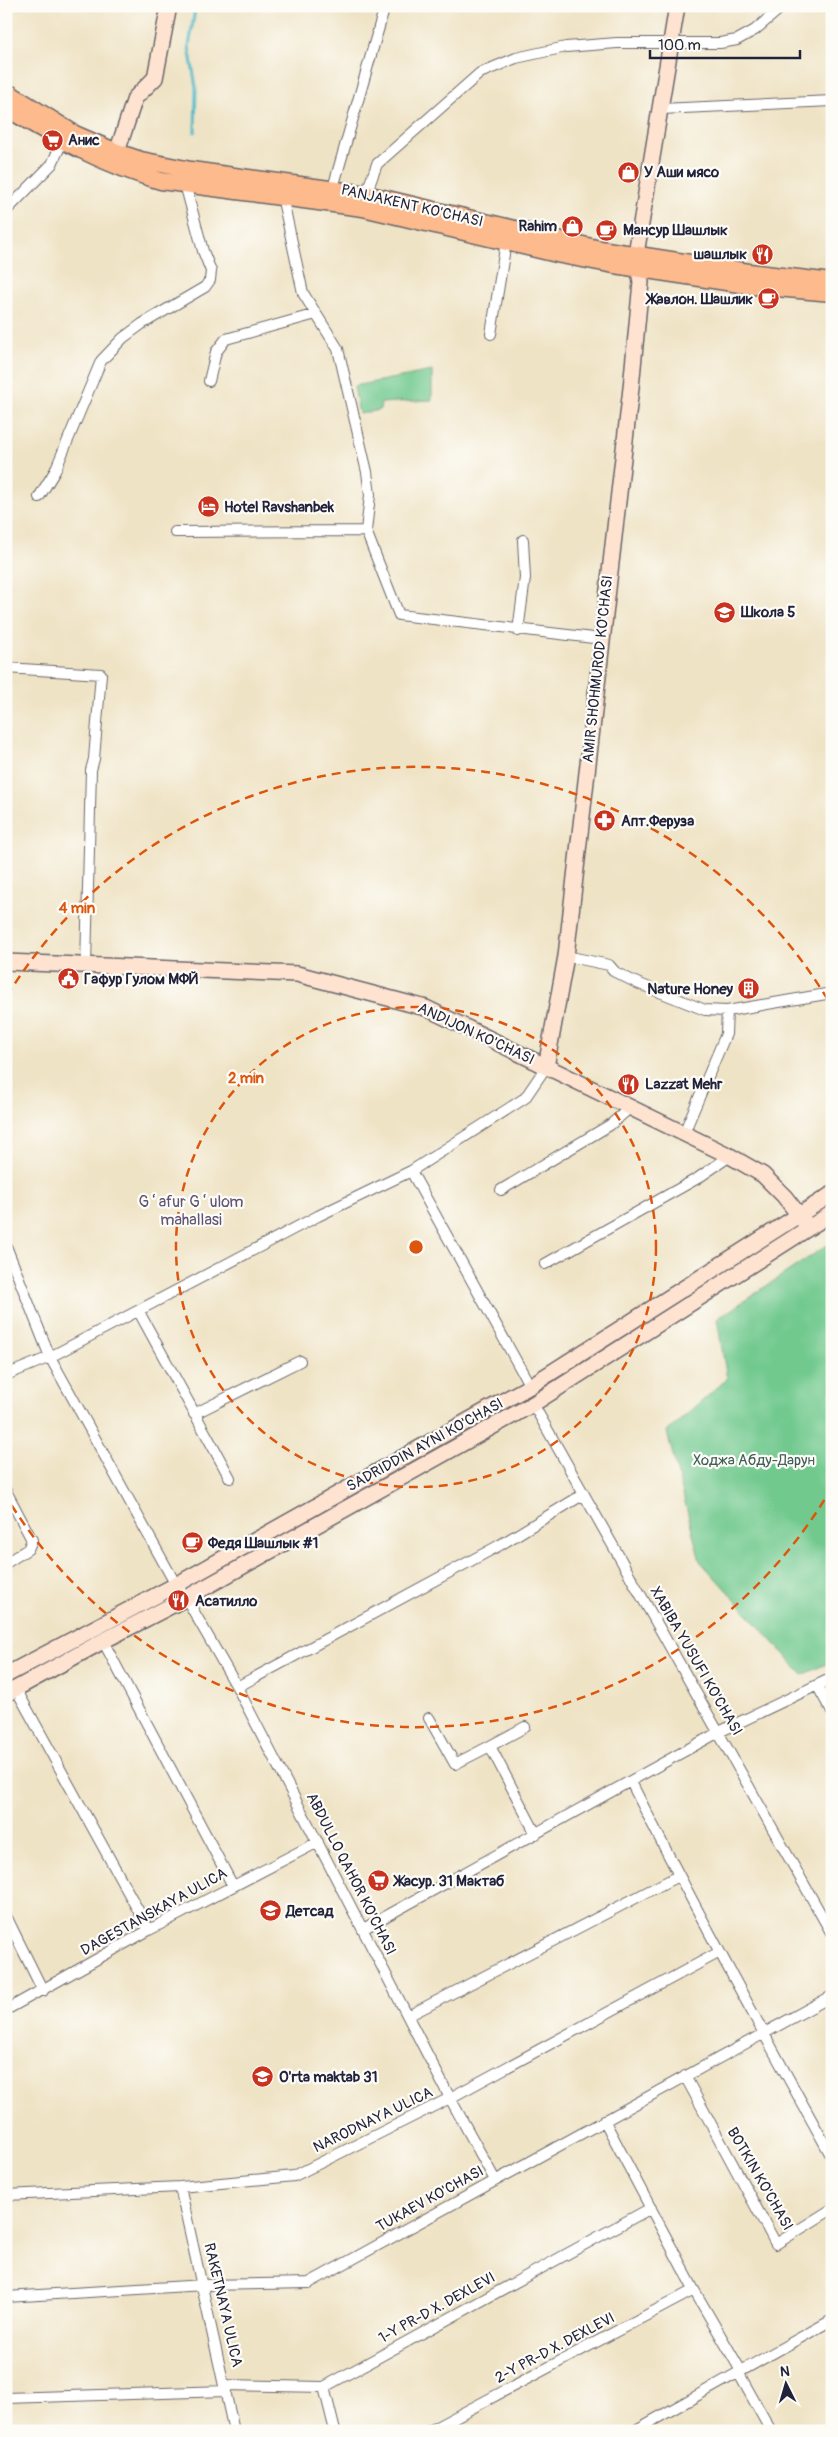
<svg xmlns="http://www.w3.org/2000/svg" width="838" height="2437" viewBox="0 0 838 2437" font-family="Pangolin,sans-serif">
<rect width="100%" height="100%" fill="#fdfcf7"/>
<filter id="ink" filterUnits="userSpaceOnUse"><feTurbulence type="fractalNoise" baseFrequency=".02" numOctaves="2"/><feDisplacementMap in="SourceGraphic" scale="10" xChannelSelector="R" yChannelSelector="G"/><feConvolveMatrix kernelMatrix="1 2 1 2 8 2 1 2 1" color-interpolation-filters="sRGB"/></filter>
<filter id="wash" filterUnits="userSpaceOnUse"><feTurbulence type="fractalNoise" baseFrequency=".0096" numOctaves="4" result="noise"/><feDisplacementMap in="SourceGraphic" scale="20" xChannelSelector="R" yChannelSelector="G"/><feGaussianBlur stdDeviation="1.12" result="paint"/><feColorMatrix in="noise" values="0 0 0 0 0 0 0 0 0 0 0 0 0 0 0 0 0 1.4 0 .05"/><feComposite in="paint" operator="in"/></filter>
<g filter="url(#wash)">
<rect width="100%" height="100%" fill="#efe3c5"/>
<path fill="#71c98e" stroke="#4a7664" d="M 432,371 L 432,400 L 381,403 L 380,410 L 359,414 L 354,386 Z
M 832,1242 L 832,1661 L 803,1675 L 700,1561 L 667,1432 L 727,1379 L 717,1319 Z"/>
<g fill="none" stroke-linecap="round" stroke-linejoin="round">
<path stroke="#4db9c9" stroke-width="3" d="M 195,132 L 196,87 L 189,47 L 195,9 L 198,6"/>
</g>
</g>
<g filter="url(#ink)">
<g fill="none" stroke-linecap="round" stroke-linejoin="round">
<defs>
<path id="street" d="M 661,109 L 832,101
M 333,188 L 385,6
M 366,194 L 377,164 L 480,73 L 516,58 L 566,47 L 617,43 L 720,43 L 737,40 L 755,30 L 783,6
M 282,196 L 303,293 L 338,349 L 367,472 L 370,495 L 366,531 L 399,615 L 602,639
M 6,211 L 52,164 L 62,142
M 491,334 L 506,242
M 209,381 L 216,352 L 226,339 L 316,314
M 39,497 L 55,471 L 101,361 L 123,338 L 142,324 L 205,287 L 210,280 L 211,271 L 203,251 L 185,184
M 175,532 L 366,531
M 518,631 L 525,578 L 523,540
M 6,668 L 101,674 L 94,759 L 91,770 L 86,965
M 566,956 L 609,965 L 615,972 L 637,983 L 705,1010 L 727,1011 L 832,993
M 684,1133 L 726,1034 L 727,1011
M 411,1171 L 530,1386
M 501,1190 L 610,1125 L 631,1107
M 6,1246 L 50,1357 L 176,1585 L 186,1598 L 237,1687 L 450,2098 L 495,2180
M 545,1264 L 698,1178 L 730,1156
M 139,1312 L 230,1478
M 6,1375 L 50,1357 L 318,1216 L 411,1171 L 525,1098 L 546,1067
M 533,1404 L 832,1934
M 194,1414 L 300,1361
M 6,1491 L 32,1540 L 28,1549 L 6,1563
M 103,1641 L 233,1886
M 817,1685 L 832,1712
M 237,1687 L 500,1545 L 584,1494
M 16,1689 L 149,1930
M 429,1718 L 455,1764 L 490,1746 L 536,1834
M 490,1746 L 525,1727
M 631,1782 C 695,1909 763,2033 832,2157
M 6,1916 L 43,1991
M 363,1929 L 719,1732 L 832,1678
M 6,2010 L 149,1930 L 318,1842
M 408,2016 L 678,1876
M 685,2076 L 776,2244 L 832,2209
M 604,2120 L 694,2290 L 741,2371
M 180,2187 L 234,2431
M 6,2195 L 180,2187 L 294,2176 L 450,2098 L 718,1953
M 6,2297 L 204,2285 L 309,2283 L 832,1996
M 738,2372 L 771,2431
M 225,2385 L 324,2387 L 651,2208
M 324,2387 L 335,2431
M 6,2398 L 226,2391
M 429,2431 L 694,2290
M 634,2431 L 832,2320"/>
<path id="secondary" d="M 117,152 L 135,98 L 155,78 L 169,6
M 6,962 L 297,974 L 426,1008 L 730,1156 L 763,1175 L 784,1196 L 806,1224
M 546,1067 L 566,956 L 631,388 L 641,282 L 636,254 L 677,6
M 6,1675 L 176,1585 L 530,1386 L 832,1194
M 6,1694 L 103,1641 L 186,1598 L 533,1404 L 832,1213"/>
<path id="primary" d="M 6,91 L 75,134 L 117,152 L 141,160 L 191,170 L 366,194 L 600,249 L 749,272 L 832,282
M 6,108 C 56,138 104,165 161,181 L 363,208 L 561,255 L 614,265 L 753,286 L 832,293"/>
</defs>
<use href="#street" stroke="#6a666b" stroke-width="12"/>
<use href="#secondary" stroke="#6a666b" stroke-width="18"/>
<use href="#primary" stroke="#6a666b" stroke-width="19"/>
<use href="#street" stroke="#fff" stroke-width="10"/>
<use href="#secondary" stroke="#fee3d1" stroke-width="15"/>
<use href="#primary" stroke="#fcba8d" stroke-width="16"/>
</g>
</g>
<g fill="none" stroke="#de560e" stroke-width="2.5" stroke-dasharray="9 6">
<circle cx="416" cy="1247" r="240"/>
<path d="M832 1487A480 480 0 0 1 7 1498M7 996A480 480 0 0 1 832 1007"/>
</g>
<defs>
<symbol id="supermarket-disc" viewBox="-11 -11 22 22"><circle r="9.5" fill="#c8321e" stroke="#fdfcf7"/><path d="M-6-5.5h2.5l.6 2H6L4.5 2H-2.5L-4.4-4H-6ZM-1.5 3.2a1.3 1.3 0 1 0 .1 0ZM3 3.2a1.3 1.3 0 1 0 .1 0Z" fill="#fff"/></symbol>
<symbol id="shop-disc" viewBox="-11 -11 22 22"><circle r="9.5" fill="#c8321e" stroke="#fdfcf7"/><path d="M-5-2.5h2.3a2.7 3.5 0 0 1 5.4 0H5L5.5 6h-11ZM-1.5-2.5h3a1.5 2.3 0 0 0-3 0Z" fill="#fff"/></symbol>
<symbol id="cafe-disc" viewBox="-11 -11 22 22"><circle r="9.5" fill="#c8321e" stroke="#fdfcf7"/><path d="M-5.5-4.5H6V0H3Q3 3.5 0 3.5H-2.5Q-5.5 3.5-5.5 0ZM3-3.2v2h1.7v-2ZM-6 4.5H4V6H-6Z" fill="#fff"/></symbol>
<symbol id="restaurant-disc" viewBox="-11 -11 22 22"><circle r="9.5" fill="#c8321e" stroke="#fdfcf7"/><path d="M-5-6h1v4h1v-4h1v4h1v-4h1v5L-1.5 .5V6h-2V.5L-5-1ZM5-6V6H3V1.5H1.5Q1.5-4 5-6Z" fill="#fff"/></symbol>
<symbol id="hotel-disc" viewBox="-11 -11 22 22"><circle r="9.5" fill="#c8321e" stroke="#fdfcf7"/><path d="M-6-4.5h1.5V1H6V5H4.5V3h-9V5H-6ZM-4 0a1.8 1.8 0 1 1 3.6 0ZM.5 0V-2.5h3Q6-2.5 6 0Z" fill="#fff"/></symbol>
<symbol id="school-disc" viewBox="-11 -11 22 22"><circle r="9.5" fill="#c8321e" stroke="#fdfcf7"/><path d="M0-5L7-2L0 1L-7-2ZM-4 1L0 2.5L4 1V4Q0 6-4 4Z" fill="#fff"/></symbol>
<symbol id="pharmacy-disc" viewBox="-11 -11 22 22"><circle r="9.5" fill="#c8321e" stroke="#fdfcf7"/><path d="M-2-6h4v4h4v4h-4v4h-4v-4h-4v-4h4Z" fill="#fff"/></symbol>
<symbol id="civic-disc" viewBox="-11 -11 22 22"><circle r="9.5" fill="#c8321e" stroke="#fdfcf7"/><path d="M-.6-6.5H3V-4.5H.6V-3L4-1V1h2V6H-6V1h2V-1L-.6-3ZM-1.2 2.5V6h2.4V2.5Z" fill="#fff"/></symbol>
<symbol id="building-disc" viewBox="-11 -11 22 22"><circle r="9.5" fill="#c8321e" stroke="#fdfcf7"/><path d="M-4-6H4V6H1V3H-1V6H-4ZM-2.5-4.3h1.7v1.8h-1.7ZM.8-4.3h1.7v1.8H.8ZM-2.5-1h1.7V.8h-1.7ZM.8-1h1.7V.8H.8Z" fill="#fff"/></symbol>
</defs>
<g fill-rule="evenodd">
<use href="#supermarket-disc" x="40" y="128" width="25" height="25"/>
<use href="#shop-disc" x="616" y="160" width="25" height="25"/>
<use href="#shop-disc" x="560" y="214" width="25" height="25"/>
<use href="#cafe-disc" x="594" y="218" width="25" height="25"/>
<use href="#restaurant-disc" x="750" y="242" width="25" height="25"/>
<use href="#cafe-disc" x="756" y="286" width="25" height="25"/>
<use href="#hotel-disc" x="196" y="494" width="25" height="25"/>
<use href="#school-disc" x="712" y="600" width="25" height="25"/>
<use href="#pharmacy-disc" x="592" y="808" width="25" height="25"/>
<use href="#civic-disc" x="56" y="966" width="25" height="25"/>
<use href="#building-disc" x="736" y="976" width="25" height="25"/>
<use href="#restaurant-disc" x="616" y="1072" width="25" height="25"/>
<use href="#cafe-disc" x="180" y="1530" width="25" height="25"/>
<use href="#restaurant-disc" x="166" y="1588" width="25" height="25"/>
<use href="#supermarket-disc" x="366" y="1868" width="25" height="25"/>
<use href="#school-disc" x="258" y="1898" width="25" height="25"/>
<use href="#school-disc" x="250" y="2064" width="25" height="25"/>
</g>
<g text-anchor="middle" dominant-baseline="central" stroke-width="4.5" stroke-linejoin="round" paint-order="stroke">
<g font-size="15" font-weight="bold" fill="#22223b" stroke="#fdfcf7" text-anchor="start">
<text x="68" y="140">Анис</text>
<text x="644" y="172">У Аши мясо</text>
<text x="557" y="226" text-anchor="end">Rahim</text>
<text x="623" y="230">Мансур Шашлык</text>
<text x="747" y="254" text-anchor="end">шашлык</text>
<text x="753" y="299" text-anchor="end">Жавлон. Шашлик</text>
<text x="224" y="507">Hotel Ravshanbek</text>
<text x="741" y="612">Школа 5</text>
<text x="621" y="821">Апт.Феруза</text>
<text x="84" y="979">Гафур Гулом МФЙ</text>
<text x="733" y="989" text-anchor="end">Nature Honey</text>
<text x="645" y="1084">Lazzat Mehr</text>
<text x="208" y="1543">Федя Шашлык #1</text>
<text x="195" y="1601">Асатилло</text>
<text x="395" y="1881">Жасур. 31 Мактаб</text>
<text x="286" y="1911">Детсад</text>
<text x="279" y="2077">O'rta maktab 31</text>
</g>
<g font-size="15" fill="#22223b" stroke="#fdfcf7">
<text transform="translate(412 206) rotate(13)">PANJAKENT KO'CHASI</text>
<text transform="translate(598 669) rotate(-84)">AMIR SHOHMUROD KO'CHASI</text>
<text transform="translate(476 1034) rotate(25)">ANDIJON KO'CHASI</text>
<text transform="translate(425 1445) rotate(-29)">SADRIDDIN AYNI KO'CHASI</text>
<text transform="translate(696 1661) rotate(60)">XABIBA YUSUFI KO'CHASI</text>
<text transform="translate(351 1874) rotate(63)">ABDULLO QAHOR KO'CHASI</text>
<text transform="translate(154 1912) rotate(-29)">DAGESTANSKAYA ULICA</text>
<text transform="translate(373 2120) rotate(-26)">NARODNAYA ULICA</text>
<text transform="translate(760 2179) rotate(60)">BOTKIN KO'CHASI</text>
<text transform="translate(430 2199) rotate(-29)">TUKAEV KO'CHASI</text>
<text transform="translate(223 2305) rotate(77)">RAKETNAYA ULICA</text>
<text transform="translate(437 2308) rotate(-29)">1-Y PR-D X. DEXLEVI</text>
<text transform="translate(555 2348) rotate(-28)">2-Y PR-D X. DEXLEVI</text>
</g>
<g font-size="15" fill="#3e5c58" stroke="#fdfcf7">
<text x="754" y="1460">Ходжа Абду-Дарун</text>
</g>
<g font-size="16" fill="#605576" stroke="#fdfcf7">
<text x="191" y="1202">Gʻafur Gʻulom<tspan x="191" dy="18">mahallasi</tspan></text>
</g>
</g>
<circle cx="416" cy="1247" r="8" fill="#de560e" stroke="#fdfcf7" stroke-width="2.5"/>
<g font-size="15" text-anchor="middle" font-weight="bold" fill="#de560e" stroke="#fdfcf7" stroke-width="4.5" stroke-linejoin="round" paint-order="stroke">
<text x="77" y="913">4 min</text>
<text x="246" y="1083">2 min</text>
</g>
<rect width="838" height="2437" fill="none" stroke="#fdfcf7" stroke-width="25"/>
<g transform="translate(786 2384) rotate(355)" stroke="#fdfcf7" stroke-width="4" paint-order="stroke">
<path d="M0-4L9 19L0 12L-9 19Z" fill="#22223b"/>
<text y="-8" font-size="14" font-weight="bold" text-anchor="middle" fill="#22223b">N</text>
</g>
<path d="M650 50v8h150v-8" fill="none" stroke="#22223b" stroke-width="2.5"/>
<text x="658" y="50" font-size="15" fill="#22223b" stroke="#fdfcf7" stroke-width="4" paint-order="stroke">100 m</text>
</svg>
